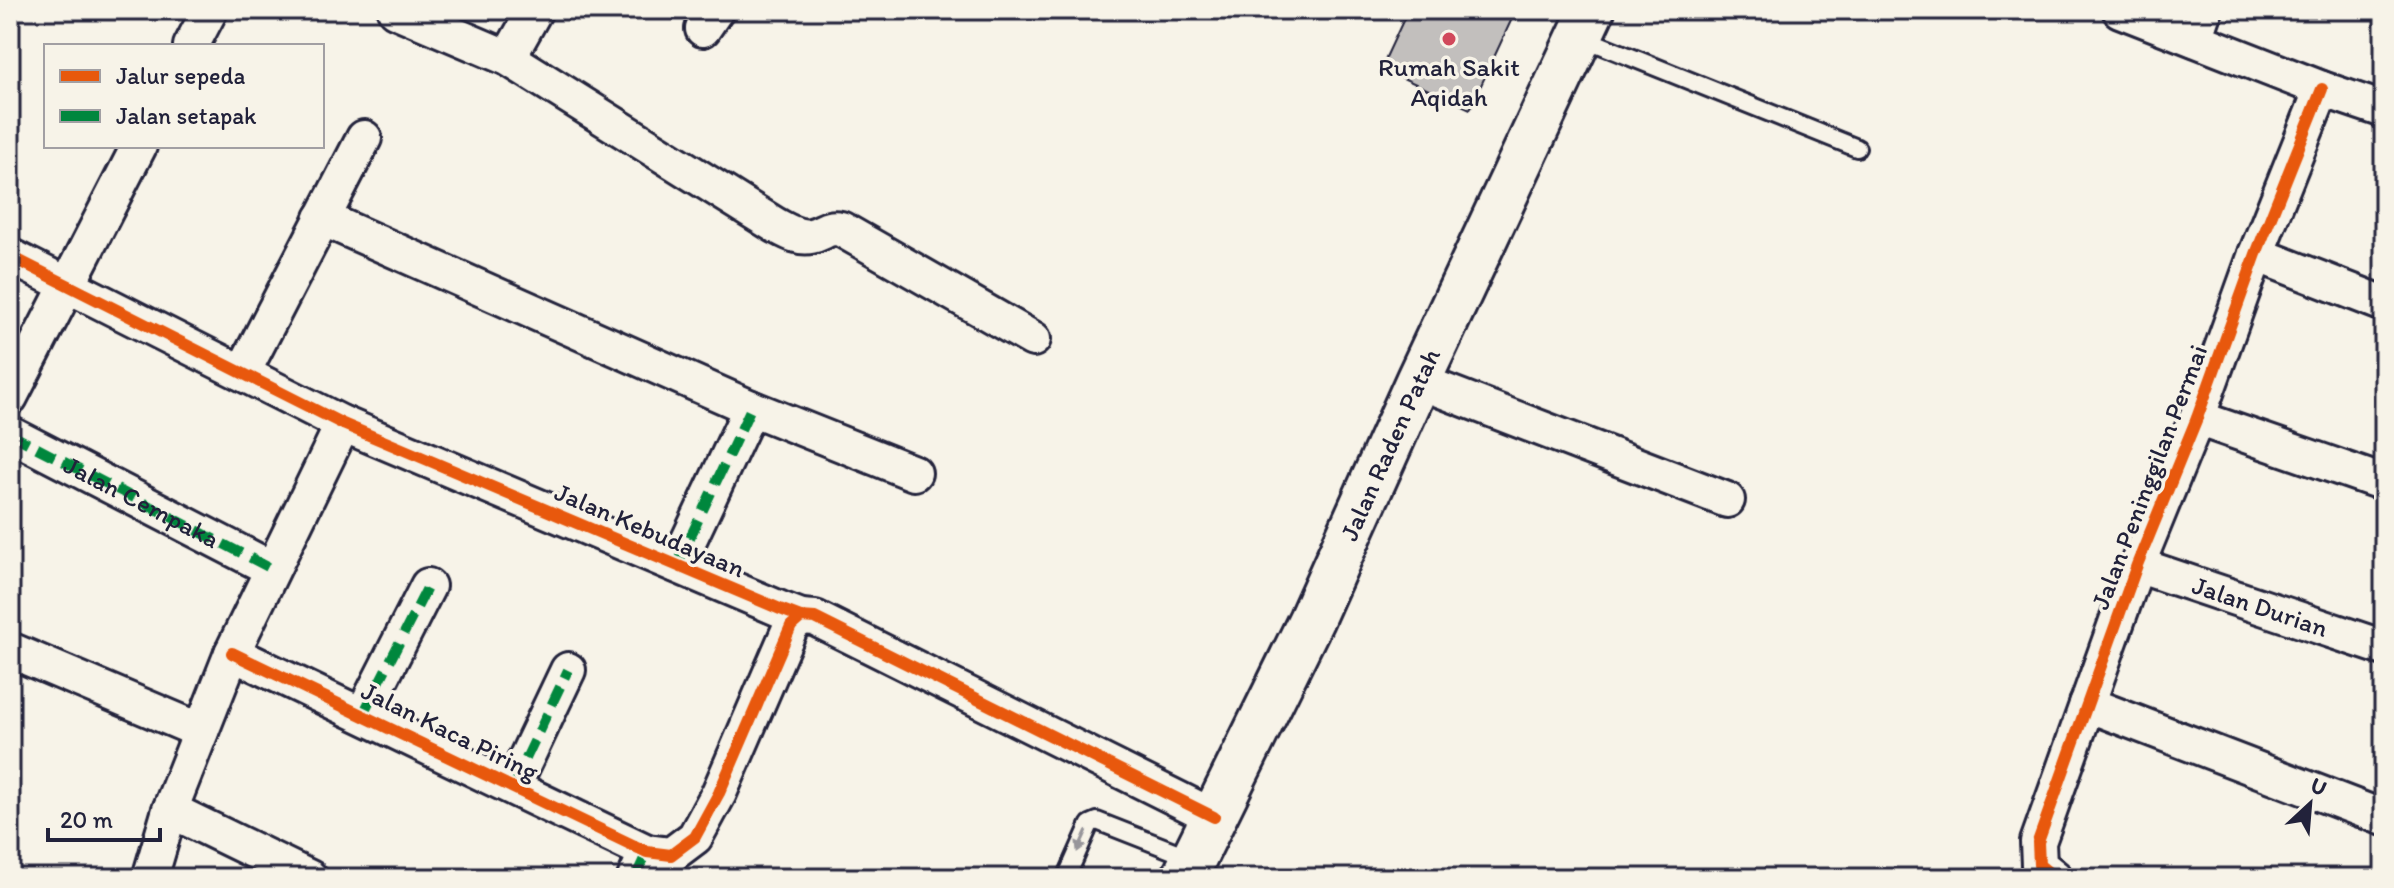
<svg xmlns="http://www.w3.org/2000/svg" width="2394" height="888" viewBox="0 0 2394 888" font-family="Itim,sans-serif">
<rect width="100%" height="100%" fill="#f7f3e8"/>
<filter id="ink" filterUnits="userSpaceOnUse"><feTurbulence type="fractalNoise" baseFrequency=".0125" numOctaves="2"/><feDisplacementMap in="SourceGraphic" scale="16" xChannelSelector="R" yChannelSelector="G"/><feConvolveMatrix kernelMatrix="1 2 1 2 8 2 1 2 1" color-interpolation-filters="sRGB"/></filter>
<g filter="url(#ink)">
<path fill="#c2bfbd" stroke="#22223b" stroke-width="2" d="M 1408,10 L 1516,10 L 1470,109 L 1381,68 Z"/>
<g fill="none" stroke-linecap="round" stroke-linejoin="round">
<defs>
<path id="service" d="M 1581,37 L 1857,148
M 1066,878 L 1090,824 L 1097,821 L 1194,859"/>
<g id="minor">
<path d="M 395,10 L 508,58 L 775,225 C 785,230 798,239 811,236 C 824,233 827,226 841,229 L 1033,339"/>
<path d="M 2120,10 L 2322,89 L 2384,110"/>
<path d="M 703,29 L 716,10"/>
<path d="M 2195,39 L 2205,10"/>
<path d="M 191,46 L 210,10"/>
<path d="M 508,58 L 535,10"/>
<path d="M 322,218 L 751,408 L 914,473"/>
<path d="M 2256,254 L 2384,304"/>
<path d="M 10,256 L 343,424 L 780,609 L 801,617 L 815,618 L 1214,817"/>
<path d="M 243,372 L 364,138"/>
<path d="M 1418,381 L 1727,500"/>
<path d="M 10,397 L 139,146"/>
<path d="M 2197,418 L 2384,483"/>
<path d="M 10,434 L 272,569"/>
<path d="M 677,565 L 751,408"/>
<path id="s1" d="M 2137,565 L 2384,648"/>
<path d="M 10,650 L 201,731"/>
<path d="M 232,653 L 647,852 L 671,855 L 695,837 L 719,793 L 791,626 L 801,617"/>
<path d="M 2087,704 L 2384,818"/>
<path d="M 363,714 L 428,586"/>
<path d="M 513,786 L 568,670"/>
<path d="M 170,810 L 310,878"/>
<path d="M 150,878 L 170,810 L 232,653 L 343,424"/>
<path d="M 635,878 L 647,852"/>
<path d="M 2055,878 L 2039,865 L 2038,842 L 2137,565 L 2197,418 L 2256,254 L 2322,89"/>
</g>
<g id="secondary">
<path id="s2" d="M 1184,878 L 1311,620 L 1418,381 L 1592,10"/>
</g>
</defs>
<use href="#service" stroke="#22223b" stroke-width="22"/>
<use href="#minor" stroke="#22223b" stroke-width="40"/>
<use href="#secondary" stroke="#22223b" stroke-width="50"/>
<use href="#service" stroke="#f7f3e8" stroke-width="16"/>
<use href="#minor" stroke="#f7f3e8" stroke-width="34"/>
<use href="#secondary" stroke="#f7f3e8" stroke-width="44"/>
<g stroke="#00873e" stroke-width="10" stroke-dasharray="20 10" stroke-linecap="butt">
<path id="s3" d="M 10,434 L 272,569"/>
<path d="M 677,565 L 751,408"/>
<path d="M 363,714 L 428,586"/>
<path d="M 513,786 L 568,670"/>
<path d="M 635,878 L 647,852"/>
</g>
<defs>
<path id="cycleway" d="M 10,256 L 343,424 L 780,609 L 801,617 L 815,618 L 1214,817
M 232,653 L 647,852 L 671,855 L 695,837 L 719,793 L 791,626 L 801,617
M 2055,878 L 2039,865 L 2038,842 L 2137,565 L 2197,418 L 2256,254 L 2322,89"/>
</defs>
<use href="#cycleway" stroke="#f7f3e8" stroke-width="17"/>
<use href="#cycleway" stroke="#e8590c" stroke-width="12"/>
</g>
<defs><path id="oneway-solid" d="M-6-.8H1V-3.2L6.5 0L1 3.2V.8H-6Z" transform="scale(2)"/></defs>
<use fill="#97959a" href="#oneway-solid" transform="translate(1082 841) rotate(114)"/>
</g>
<circle fill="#d1495b" stroke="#f7f3e8" stroke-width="3" cx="1449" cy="39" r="8"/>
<g text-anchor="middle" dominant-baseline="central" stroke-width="7" stroke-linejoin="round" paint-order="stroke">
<g font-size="26" fill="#22223b" stroke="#f7f3e8">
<text x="1449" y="67">Rumah Sakit<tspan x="1449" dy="30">Aqidah</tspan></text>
</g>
<g font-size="26" fill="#22223b" stroke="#f7f3e8">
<text stroke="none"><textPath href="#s2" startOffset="480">Jalan Raden Patah</textPath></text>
<text transform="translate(2149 477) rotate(-69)">Jalan Peninggilan Permai</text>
<text stroke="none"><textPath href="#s3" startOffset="148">Jalan Cempaka</textPath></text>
<text transform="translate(650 530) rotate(23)">Jalan Kebudayaan</text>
<text stroke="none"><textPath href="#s1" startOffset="130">Jalan Durian</textPath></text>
<text transform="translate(450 731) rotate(26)">Jalan Kaca Piring</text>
</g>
</g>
<rect width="2394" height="888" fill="none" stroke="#f7f3e8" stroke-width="40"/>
<rect x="20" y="20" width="2354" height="848" fill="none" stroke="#22223b" stroke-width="3" filter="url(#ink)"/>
<rect x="44" y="44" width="280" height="104" fill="#f7f3e8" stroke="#a29fa3" stroke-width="2"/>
<rect x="60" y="70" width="40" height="12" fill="#e8590c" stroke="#a29fa3" stroke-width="2"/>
<text x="116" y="84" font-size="24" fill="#22223b">Jalur sepeda</text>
<rect x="60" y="110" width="40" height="12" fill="#00873e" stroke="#a29fa3" stroke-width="2"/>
<text x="116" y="124" font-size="24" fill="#22223b">Jalan setapak</text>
<g transform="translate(2310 804) rotate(26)" stroke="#f7f3e8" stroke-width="6" paint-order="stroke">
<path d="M0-6L14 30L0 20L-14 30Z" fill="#22223b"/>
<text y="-12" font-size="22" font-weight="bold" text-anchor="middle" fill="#22223b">U</text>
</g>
<path d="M48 828v12h112v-12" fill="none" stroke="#22223b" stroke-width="4"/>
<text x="60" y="828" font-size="24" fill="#22223b" stroke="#f7f3e8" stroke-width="6" paint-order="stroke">20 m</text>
</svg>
